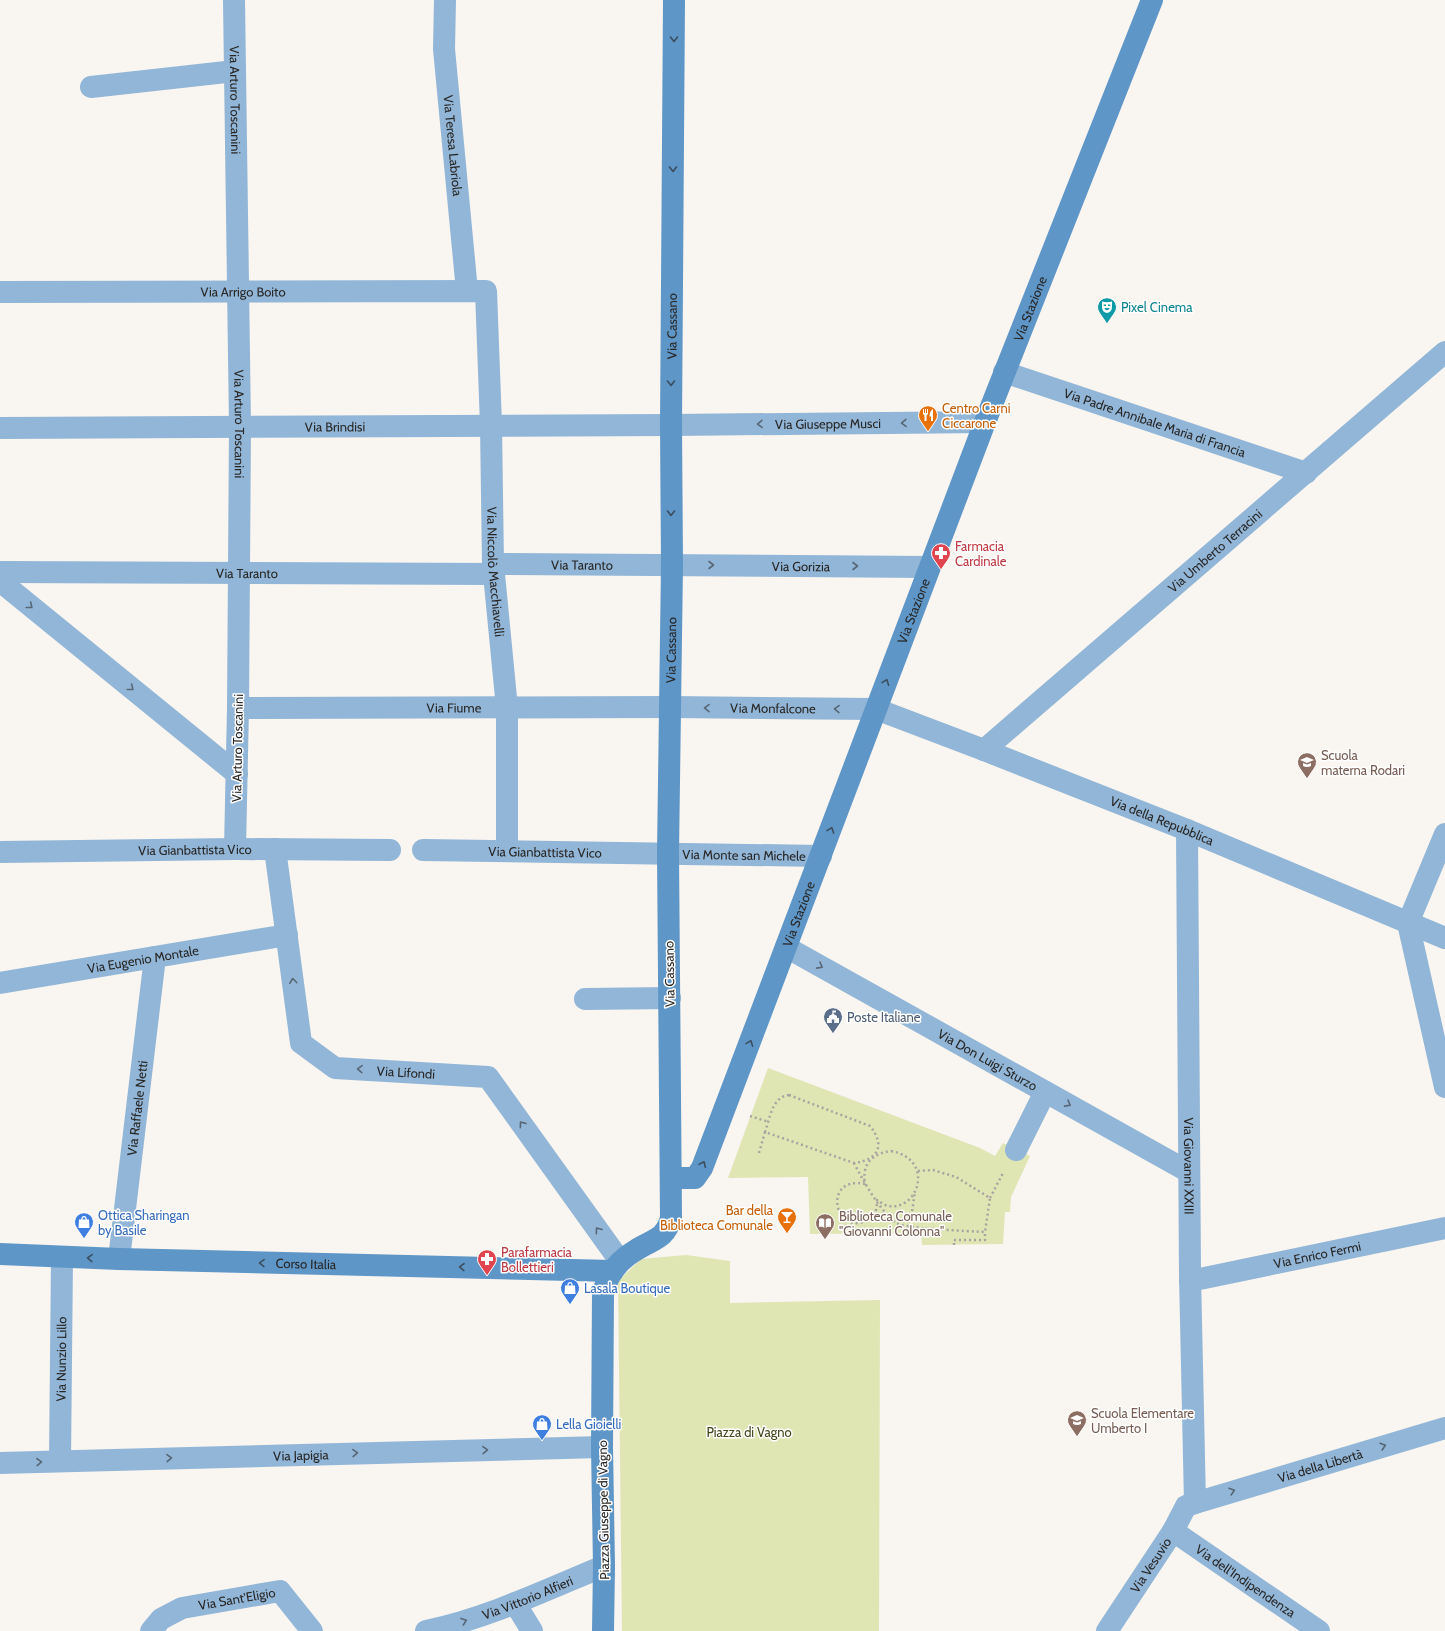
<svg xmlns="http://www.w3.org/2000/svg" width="1445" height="1631" viewBox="0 0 1445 1631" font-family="Cabin,sans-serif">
<rect width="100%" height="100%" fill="#f9f5f0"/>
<path fill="#e0e5b4" d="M 768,1068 L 980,1148 L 995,1156 L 1003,1143 L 1030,1156 L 1011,1197 L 1010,1212 L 1005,1212 L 1003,1244 L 922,1245 L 921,1233 L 810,1234 L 808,1177 L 728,1178 Z
M 686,1255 L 730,1261 L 730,1303 L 880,1300 L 879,1631 L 622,1631 L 618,1281 L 641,1259 Z"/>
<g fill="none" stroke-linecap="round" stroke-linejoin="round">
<path stroke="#a8a5a1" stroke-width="2.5" stroke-dasharray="2 3" stroke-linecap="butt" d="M 789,1095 L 870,1126 C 886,1146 878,1160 854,1163 L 765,1132 C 770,1118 772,1097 789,1095 Z
M 750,1116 L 769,1122
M 891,1151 C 935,1159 919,1211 888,1206 C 884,1205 880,1202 877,1200 C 877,1209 876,1217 866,1221 C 833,1235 823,1175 865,1184 C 862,1164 871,1154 891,1151 Z
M 759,1153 L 765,1132
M 854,1163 C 862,1179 882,1214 896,1223 C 906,1229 970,1231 985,1232 L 990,1198 L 956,1177 L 933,1170 L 917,1171
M 990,1198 L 1003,1173
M 910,1226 L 915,1191
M 954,1245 L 954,1240 L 985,1240 L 985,1232"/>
<g stroke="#91b6d7" stroke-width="22">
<path id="s1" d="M 234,0 L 240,426 L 238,708 L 235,849"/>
<path id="s2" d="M 445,0 L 444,49 L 467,291"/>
<path d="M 91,87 L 235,71"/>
<path id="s3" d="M 0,292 L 486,291 L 491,425 L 493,564 L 507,708 L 507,851"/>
<path id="s4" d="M 1004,372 L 1306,473"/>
<path id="s5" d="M 0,428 L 671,425 L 985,422"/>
<path id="s6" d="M 493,564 L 929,567"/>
<path id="s7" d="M 0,572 L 494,574"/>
<path d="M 0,581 L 237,774"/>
<path id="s8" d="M 238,708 L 671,707 L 876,709 L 984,750 L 1187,830 L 1445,938"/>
<path id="s9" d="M 984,750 L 1445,352"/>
<path id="s10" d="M 1187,830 L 1190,1275 L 1195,1503"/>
<path id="s11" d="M 275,849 L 301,1043 L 335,1068 L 488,1077 L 620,1261"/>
<path id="s12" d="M 423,850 L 821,856"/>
<path id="s13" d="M 0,852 L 235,849 L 390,850"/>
<path d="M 1408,923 L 1445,1087"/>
<path d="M 1408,923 L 1445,834"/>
<path id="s14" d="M 786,947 L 1189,1172"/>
<path id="s15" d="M 0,983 L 287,935"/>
<path d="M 585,999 L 670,998"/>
<path d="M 1016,1150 L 1045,1092"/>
<path id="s16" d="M 119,1259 L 155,957"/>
<path id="s17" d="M 1190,1281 L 1445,1228"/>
<path id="s18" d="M 60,1461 L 62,1257"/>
<path id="s19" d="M 0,1463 L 602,1447"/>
<path id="s20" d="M 1173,1531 L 1319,1631"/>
<path d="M 515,1603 L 532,1631"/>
<path id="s21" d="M 151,1631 L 161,1619 L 182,1608 L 280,1591 L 312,1631"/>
<path id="s22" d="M 426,1631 C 488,1618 546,1590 604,1566"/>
<path id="s23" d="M 1107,1631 L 1173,1531 L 1186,1506 L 1195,1503 L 1445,1428"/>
</g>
<g stroke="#5e96c7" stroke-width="22">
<path id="s24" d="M 672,1178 L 695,1178 L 702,1168 L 985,422 L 1152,0"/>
<path id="s25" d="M 0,1254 L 119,1259 L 613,1271"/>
<path id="s26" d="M 603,1631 L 604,1566 L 602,1447 L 603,1294 C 607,1274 619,1260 636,1250 C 653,1239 665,1240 671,1218 L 668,853 L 672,565 L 671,425 L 674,0"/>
</g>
</g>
<defs><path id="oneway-chevron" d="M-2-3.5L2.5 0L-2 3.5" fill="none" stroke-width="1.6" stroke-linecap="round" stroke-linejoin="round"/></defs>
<g stroke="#3c4e5e">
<use href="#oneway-chevron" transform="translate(674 39) rotate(90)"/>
<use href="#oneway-chevron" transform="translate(673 169) rotate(90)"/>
<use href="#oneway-chevron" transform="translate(671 383) rotate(90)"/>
<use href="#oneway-chevron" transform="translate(671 513) rotate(90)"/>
<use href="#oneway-chevron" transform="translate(886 682) rotate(-69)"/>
<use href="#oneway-chevron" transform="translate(831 830) rotate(-70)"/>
<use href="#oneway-chevron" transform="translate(750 1043) rotate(-69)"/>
<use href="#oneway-chevron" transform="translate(703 1164) rotate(-66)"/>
<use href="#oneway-chevron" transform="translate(90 1258) rotate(-177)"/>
<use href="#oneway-chevron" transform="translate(262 1263) rotate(-179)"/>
<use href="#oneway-chevron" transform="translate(462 1267) rotate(-179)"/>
</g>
<g stroke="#586776">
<use href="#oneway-chevron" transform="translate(904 423) rotate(179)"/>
<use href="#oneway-chevron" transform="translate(760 424) rotate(179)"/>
<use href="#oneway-chevron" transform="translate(711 565)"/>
<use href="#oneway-chevron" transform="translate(855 566)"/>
<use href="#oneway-chevron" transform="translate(30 606) rotate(39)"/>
<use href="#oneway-chevron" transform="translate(131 688) rotate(39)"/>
<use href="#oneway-chevron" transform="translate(707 708) rotate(-179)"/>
<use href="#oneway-chevron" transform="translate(837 709) rotate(-179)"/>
<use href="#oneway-chevron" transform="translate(820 966) rotate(29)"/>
<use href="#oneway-chevron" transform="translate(293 981) rotate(-97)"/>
<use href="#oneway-chevron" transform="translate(360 1069) rotate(-177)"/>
<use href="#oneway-chevron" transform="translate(1068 1104) rotate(29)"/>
<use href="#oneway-chevron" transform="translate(522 1124) rotate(-126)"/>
<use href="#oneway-chevron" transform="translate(598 1230) rotate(-126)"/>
<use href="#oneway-chevron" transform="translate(1383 1446) rotate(-17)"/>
<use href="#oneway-chevron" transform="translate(485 1450) rotate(-2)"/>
<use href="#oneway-chevron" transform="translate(355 1453) rotate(-2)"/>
<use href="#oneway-chevron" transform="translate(169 1458) rotate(-2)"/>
<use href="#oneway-chevron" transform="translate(39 1462) rotate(-2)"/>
<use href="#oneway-chevron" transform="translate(1232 1491) rotate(-17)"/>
<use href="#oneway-chevron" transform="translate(464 1621) rotate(-20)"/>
</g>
<defs>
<symbol id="theatre-pin" viewBox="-11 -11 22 30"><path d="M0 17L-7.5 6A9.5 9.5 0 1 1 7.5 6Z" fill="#0f9aa8" stroke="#fff"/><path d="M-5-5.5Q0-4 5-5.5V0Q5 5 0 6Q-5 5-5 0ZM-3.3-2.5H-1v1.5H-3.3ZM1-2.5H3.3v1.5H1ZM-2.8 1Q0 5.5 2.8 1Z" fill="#fff"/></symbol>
<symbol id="restaurant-pin" viewBox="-11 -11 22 30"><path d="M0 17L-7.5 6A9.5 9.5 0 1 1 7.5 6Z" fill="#e8710a" stroke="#fff"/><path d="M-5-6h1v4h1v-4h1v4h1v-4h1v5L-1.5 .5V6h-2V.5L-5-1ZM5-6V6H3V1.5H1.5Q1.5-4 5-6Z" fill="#fff"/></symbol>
<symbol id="pharmacy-pin" viewBox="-11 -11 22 30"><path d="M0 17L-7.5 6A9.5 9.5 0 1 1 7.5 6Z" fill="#e0444e" stroke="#fff"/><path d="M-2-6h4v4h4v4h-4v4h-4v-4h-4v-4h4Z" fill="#fff"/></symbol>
<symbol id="school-pin" viewBox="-11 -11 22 30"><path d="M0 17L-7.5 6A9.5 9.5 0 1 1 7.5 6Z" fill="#8d6e63" stroke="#fff"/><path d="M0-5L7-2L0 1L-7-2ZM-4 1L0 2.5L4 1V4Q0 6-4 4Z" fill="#fff"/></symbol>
<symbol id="civic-pin" viewBox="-11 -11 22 30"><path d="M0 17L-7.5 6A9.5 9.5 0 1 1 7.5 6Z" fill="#5c6f8a" stroke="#fff"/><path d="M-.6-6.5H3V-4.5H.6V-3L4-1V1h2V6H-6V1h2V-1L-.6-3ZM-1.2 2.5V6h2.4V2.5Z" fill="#fff"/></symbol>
<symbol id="bar-pin" viewBox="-11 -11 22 30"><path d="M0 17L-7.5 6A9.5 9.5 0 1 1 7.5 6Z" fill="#e8710a" stroke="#fff"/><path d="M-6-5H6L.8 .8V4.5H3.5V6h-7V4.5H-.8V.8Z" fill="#fff"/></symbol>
<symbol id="shop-pin" viewBox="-11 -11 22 30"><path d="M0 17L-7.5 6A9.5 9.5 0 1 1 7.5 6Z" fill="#3f7fe0" stroke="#fff"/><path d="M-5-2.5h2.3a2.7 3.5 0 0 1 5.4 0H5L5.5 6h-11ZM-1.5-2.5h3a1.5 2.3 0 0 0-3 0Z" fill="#fff"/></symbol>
<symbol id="library-pin" viewBox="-11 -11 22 30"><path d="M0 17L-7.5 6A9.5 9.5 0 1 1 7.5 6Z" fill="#8d6e63" stroke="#fff"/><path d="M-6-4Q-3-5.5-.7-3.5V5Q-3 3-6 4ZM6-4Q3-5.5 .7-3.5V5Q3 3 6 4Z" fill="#fff"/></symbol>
</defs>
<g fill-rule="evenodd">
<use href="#theatre-pin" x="1096" y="296" width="22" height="30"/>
<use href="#restaurant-pin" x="917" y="404" width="22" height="30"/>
<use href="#pharmacy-pin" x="930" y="542" width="22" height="30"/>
<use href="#school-pin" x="1296" y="751" width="22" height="30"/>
<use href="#civic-pin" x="822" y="1006" width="22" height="30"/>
<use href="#bar-pin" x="776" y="1206" width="22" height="30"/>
<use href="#shop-pin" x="73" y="1211" width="22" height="30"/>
<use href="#library-pin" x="814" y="1212" width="22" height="30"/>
<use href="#pharmacy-pin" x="476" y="1248" width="22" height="30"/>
<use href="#shop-pin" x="559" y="1277" width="22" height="30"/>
<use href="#school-pin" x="1066" y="1409" width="22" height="30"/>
<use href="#shop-pin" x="531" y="1413" width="22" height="30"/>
</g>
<g text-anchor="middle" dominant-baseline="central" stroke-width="3" stroke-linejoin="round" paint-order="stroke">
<g font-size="13" fill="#292726" stroke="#fff">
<text stroke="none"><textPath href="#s1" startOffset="100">Via Arturo Toscanini</textPath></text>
<text stroke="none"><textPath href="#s2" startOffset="146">Via Teresa Labriola</textPath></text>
<text stroke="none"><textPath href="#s3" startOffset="243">Via Arrigo Boito</textPath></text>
<text stroke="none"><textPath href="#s24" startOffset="955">Via Stazione</textPath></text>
<text stroke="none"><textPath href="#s26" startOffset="1335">Via Cassano</textPath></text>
<text stroke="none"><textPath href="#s5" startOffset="828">Via Giuseppe Musci</textPath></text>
<text stroke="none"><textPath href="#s4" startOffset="159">Via Padre Annibale Maria di Francia</textPath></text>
<text stroke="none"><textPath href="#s1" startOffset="424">Via Arturo Toscanini</textPath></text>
<text stroke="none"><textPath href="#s5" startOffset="335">Via Brindisi</textPath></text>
<text stroke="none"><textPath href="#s9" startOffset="305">Via Umberto Terracini</textPath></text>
<text stroke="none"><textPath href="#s6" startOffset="89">Via Taranto</textPath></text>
<text stroke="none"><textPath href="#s6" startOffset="308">Via Gorizia</textPath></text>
<text stroke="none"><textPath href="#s3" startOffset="767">Via Niccolò Macchiavelli</textPath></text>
<text stroke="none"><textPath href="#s7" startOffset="247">Via Taranto</textPath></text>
<text stroke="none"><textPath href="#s24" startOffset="631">Via Stazione</textPath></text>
<text stroke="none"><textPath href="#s26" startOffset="1011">Via Cassano</textPath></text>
<text stroke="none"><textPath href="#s8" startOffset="216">Via Fiume</textPath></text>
<text stroke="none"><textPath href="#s8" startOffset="535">Via Monfalcone</textPath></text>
<text transform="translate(237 748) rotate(-89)">Via Arturo Toscanini</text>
<text stroke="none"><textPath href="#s8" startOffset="945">Via della Repubblica</textPath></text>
<text stroke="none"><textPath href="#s13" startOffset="195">Via Gianbattista Vico</textPath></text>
<text stroke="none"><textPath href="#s12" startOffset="122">Via Gianbattista Vico</textPath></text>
<text stroke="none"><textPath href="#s12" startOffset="321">Via Monte san Michele</textPath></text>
<text stroke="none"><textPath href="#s24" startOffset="307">Via Stazione</textPath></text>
<text stroke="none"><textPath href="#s15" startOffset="145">Via Eugenio Montale</textPath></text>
<text transform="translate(669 974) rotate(-91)">Via Cassano</text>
<text stroke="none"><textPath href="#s14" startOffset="231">Via Don Luigi Sturzo</textPath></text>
<text stroke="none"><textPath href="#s11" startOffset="309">Via Lifondi</textPath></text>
<text stroke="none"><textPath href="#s16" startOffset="152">Via Raffaele Netti</textPath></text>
<text stroke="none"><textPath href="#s10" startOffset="336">Via Giovanni XXIII</textPath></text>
<text stroke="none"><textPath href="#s17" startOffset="130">Via Enrico Fermi</textPath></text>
<text stroke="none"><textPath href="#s25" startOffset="306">Corso Italia</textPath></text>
<text stroke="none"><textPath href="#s18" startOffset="102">Via Nunzio Lillo</textPath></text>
<text stroke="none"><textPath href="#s19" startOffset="301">Via Japigia</textPath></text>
<text stroke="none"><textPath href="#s23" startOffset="288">Via della Libertà</textPath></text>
<text transform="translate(603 1510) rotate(-91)">Piazza Giuseppe di Vagno</text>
<text stroke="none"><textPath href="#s23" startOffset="79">Via Vesuvio</textPath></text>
<text stroke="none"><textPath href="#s20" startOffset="88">Via dell'Indipendenza</textPath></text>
<text stroke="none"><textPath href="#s22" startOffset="107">Via Vittorio Alfieri</textPath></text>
<text stroke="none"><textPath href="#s21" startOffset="95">Via Sant'Eligio</textPath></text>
</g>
<g font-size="13" fill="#0d838f" stroke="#fff" text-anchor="start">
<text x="1121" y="307">Pixel Cinema</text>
</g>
<g font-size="13" fill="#c56008" stroke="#fff" text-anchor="start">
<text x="942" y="408">Centro Carni<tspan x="942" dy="15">Ciccarone</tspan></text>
<text x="773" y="1210" text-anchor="end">Bar della<tspan x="773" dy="15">Biblioteca Comunale</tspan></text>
</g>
<g font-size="13" fill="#be3a42" stroke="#fff" text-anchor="start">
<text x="955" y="546">Farmacia<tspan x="955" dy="15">Cardinale</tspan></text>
<text x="501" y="1252">Parafarmacia<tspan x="501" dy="15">Bollettieri</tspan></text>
</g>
<g font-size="13" fill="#785e54" stroke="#fff" text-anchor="start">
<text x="1321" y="755">Scuola<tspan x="1321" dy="15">materna Rodari</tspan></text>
<text x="839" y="1216">Biblioteca Comunale<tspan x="839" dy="15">"Giovanni Colonna"</tspan></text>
<text x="1091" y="1413">Scuola Elementare<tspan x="1091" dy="15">Umberto I</tspan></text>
</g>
<g font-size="13" fill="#4e5e75" stroke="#fff" text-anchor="start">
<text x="847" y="1017">Poste Italiane</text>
</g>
<g font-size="13" fill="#366cbe" stroke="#fff" text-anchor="start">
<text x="98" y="1215">Ottica Sharingan<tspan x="98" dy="15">by Basile</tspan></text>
<text x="584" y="1288">Lasala Boutique</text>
<text x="556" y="1424">Lella Gioielli</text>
</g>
<g font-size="13" fill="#434619" stroke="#fff">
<text x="749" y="1432">Piazza di Vagno</text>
</g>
</g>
</svg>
